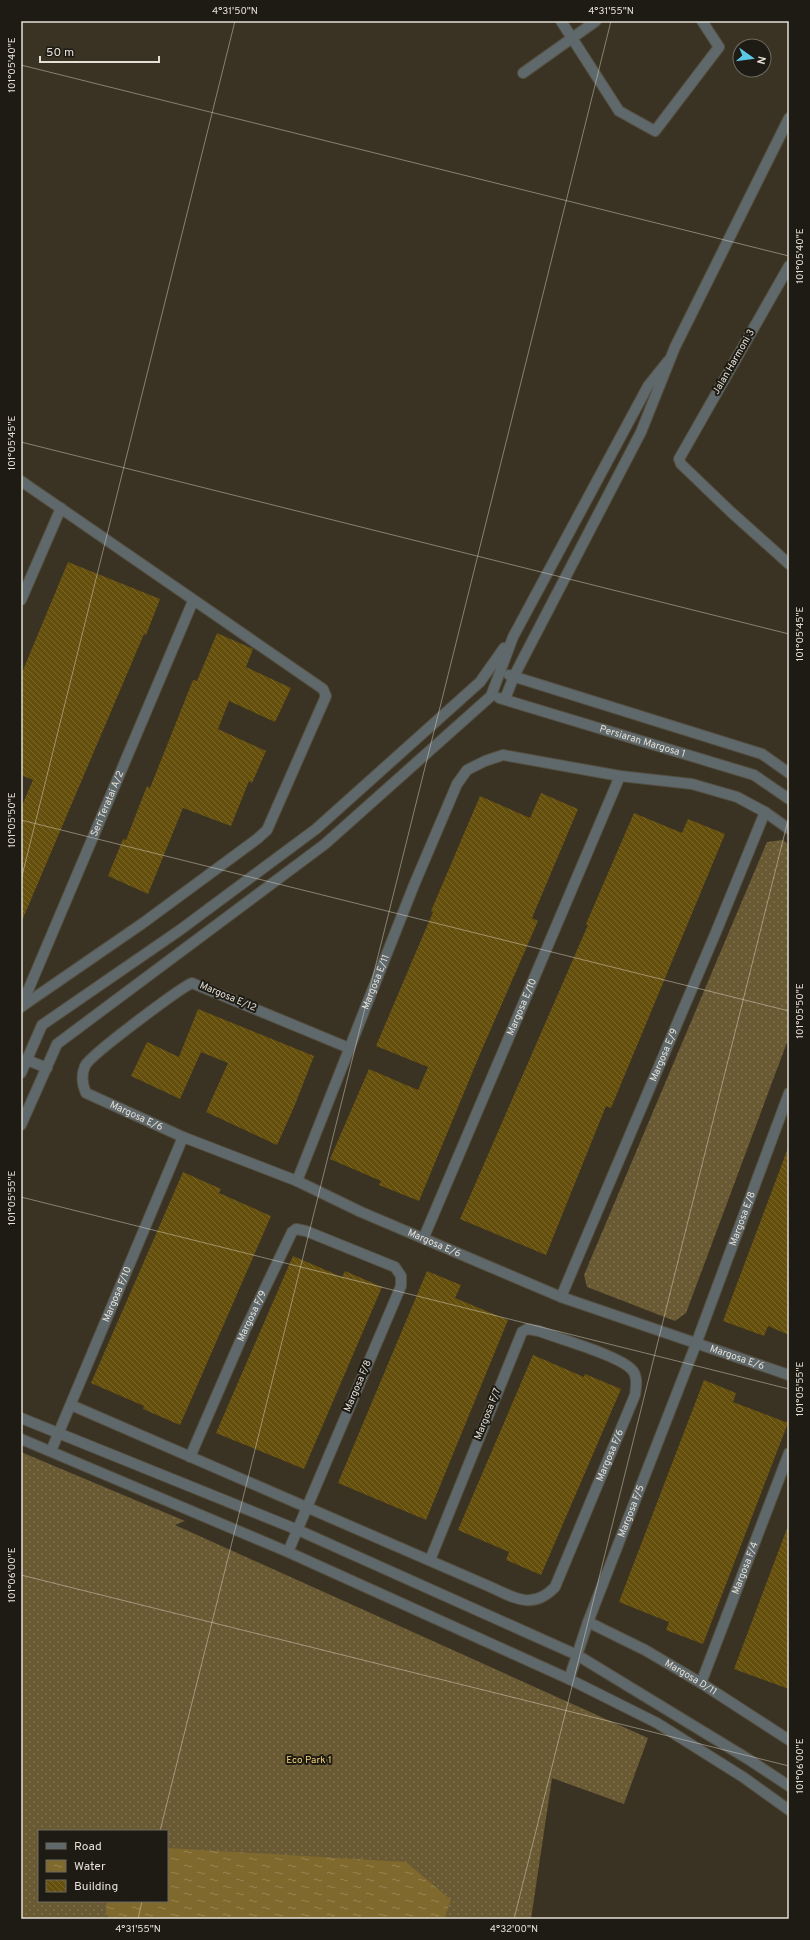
<svg xmlns="http://www.w3.org/2000/svg" width="810" height="1940" viewBox="0 0 810 1940" font-family="Overpass,sans-serif">
<defs>
<pattern id="grass-dots" width="8" height="8" patternUnits="userSpaceOnUse"><rect width="8" height="8" fill="#6a5a33"/><path d="M2 2h.1M6 6h.1" fill="none" stroke="#7f7150" stroke-width="1.8" stroke-linecap="round"/></pattern>
<pattern id="water-ripples" width="26" height="14" patternUnits="userSpaceOnUse"><rect width="26" height="14" fill="#80692c"/><path d="M2 4q2-2 4 0t4 0M15 11q2-2 4 0t4 0" fill="none" stroke="#988554"/></pattern>
<pattern id="building-back-hatch" width="6" height="6" patternUnits="userSpaceOnUse"><rect width="6" height="6" fill="#654f0c"/><path d="M-1 5l2 2M0 0l6 6M5-1l2 2" fill="none" stroke="#7b682f"/></pattern>
</defs>
<rect width="100%" height="100%" fill="#3a3323"/>
<path fill="url(#grass-dots)" fill-rule="evenodd" d="M 783,840 L 789,845 L 789,1037 L 686,1313 L 675,1321 L 587,1287 L 584,1275 L 767,842 Z
M 21,1452 L 185,1521 L 175,1525 L 648,1738 L 624,1804 L 552,1778 L 531,1919 L 21,1919 ZM 39,1831 L 167,1831 L 167,1901 L 39,1901 Z"/>
<path fill="url(#water-ripples)" d="M 167,1848 L 406,1862 L 451,1900 L 444,1919 L 109,1919 L 106,1910 L 107,1901 L 167,1901 Z"/>
<path fill="url(#building-back-hatch)" d="M 68,562 L 160,599 L 146,635 L 144,634 L 21,923 L 21,808 L 33,780 L 21,775 L 21,675 Z
M 217,633 L 253,649 L 246,667 L 291,688 L 275,722 L 229,701 L 218,729 L 266,751 L 252,783 L 249,781 L 231,826 L 183,808 L 148,894 L 108,876 L 123,839 L 126,840 L 147,786 L 150,788 L 193,680 L 197,681 Z
M 541,793 L 578,809 L 532,918 L 538,921 L 480,1054 L 419,1201 L 379,1185 L 381,1181 L 330,1159 L 369,1069 L 418,1090 L 428,1067 L 376,1046 L 433,912 L 431,911 L 480,796 L 530,818 Z
M 634,813 L 682,833 L 688,819 L 725,834 L 611,1108 L 606,1106 L 546,1255 L 460,1219 L 588,925 L 586,924 Z
M 198,1009 L 314,1056 L 294,1107 L 277,1145 L 206,1112 L 228,1063 L 201,1052 L 180,1099 L 131,1076 L 147,1042 L 179,1057 Z
M 788,1148 L 789,1335 L 768,1326 L 764,1336 L 723,1321 Z
M 183,1172 L 221,1189 L 219,1193 L 271,1216 L 180,1425 L 143,1409 L 144,1406 L 91,1383 Z
M 293,1256 L 342,1277 L 345,1271 L 382,1287 L 304,1469 L 216,1433 Z
M 427,1271 L 461,1285 L 455,1298 L 508,1320 L 426,1520 L 338,1483 Z
M 533,1355 L 584,1377 L 585,1374 L 621,1389 L 541,1575 L 506,1560 L 509,1552 L 458,1530 Z
M 704,1380 L 736,1393 L 733,1402 L 788,1423 L 703,1644 L 666,1630 L 669,1622 L 619,1602 Z
M 788,1526 L 789,1527 L 789,1689 L 734,1669 Z"/>
<g fill="none" stroke-linecap="round" stroke-linejoin="round">
<defs>
<g id="minor">
<path d="M 561,21 L 619,111 L 655,131 L 719,47 L 702,21"/>
<path d="M 523,73 L 596,21"/>
<path d="M 789,266 L 679,459 L 681,464 L 731,512 L 789,564"/>
<path d="M 21,481 L 323,689 L 326,696 L 267,830 L 257,839 L 143,923 L 21,1007"/>
<path d="M 21,600 L 61,508"/>
<path d="M 509,675 L 762,754 L 789,773"/>
<path id="s1" d="M 499,698 L 754,775 L 789,799"/>
<path d="M 505,699 L 514,676 L 641,432 L 675,347 L 789,118"/>
<path id="s2" d="M 21,1007 L 193,601"/>
<path id="s3" d="M 349,1048 L 192,983 C 179,989 90,1055 85,1066 C 81,1075 82,1084 86,1093 L 183,1137 L 297,1181 L 361,1212 L 561,1297 L 789,1375"/>
<path d="M 27,1060 L 47,1068"/>
<path d="M 21,1073 L 42,1025 L 180,930 L 316,829 L 480,682 L 504,648"/>
<path d="M 21,1125 L 57,1044 L 325,844 L 491,696 L 513,637 L 648,386 L 668,361"/>
<path id="s4" d="M 297,1181 L 414,885 L 457,784 L 467,770 L 485,761 L 503,755 L 620,776 L 692,784 L 737,797 L 765,812 L 789,829"/>
<path id="s5" d="M 424,1237 L 620,776"/>
<path id="s6" d="M 561,1297 L 716,932 L 765,812"/>
<path id="s7" d="M 71,1405 L 486,1585 C 512,1596 531,1612 555,1587 L 635,1395 C 636,1388 638,1378 633,1371 C 622,1356 559,1339 539,1331 L 527,1329 L 522,1332 L 430,1560"/>
<path d="M 21,1418 L 298,1530 L 577,1655 L 748,1759 L 789,1786"/>
<path d="M 21,1439 L 288,1552 L 569,1679 L 657,1723 L 743,1777 L 789,1810"/>
<path id="s8" d="M 51,1451 L 183,1137"/>
<path id="s9" d="M 190,1457 L 245,1330 L 292,1232 L 296,1229 L 306,1231 L 395,1267 L 401,1276 L 401,1286 L 288,1552"/>
<path id="s10" d="M 588,1622 L 645,1650 L 701,1683 L 789,1740"/>
<path id="s11" d="M 569,1679 L 588,1622 L 696,1344 L 789,1093"/>
<path id="s12" d="M 701,1683 L 789,1453"/>
</g>
</defs>
<use href="#minor" stroke="#554f40" stroke-width="12"/>
<use href="#minor" stroke="#5f686b" stroke-width="10"/>
</g>
<path fill="none" stroke="#e4e0d6" stroke-width="1" stroke-opacity="0.45" d="M 21,65 L 789,256M 21,442 L 789,634M 21,820 L 789,1011M 21,880 L 235,21M 21,1197 L 789,1389M 21,1575 L 789,1766M 160,1831 L 611,21M 138,1919 L 142,1901M 514,1919 L 789,816"/>
<g text-anchor="middle" dominant-baseline="central" stroke-width="4" stroke-linejoin="round" paint-order="stroke">
<g font-size="10" fill="#e4e0d6" stroke="#1e1b14">
<text transform="translate(734 362) rotate(-60)">Jalan Harmoni 3</text>
<text stroke="none"><textPath href="#s1" startOffset="150">Persiaran Margosa 1</textPath></text>
<text stroke="none"><textPath href="#s2" startOffset="221">Seri Teratai A/2</textPath></text>
<text stroke="none"><textPath href="#s4" startOffset="214">Margosa E/11</textPath></text>
<text transform="translate(228 997) rotate(23)">Margosa E/12</text>
<text stroke="none"><textPath href="#s5" startOffset="250">Margosa E/10</textPath></text>
<text stroke="none"><textPath href="#s6" startOffset="263">Margosa E/9</textPath></text>
<text stroke="none"><textPath href="#s3" startOffset="389">Margosa E/6</textPath></text>
<text stroke="none"><textPath href="#s11" startOffset="492">Margosa E/8</textPath></text>
<text stroke="none"><textPath href="#s3" startOffset="713">Margosa E/6</textPath></text>
<text stroke="none"><textPath href="#s8" startOffset="170">Margosa F/10</textPath></text>
<text stroke="none"><textPath href="#s9" startOffset="154">Margosa F/9</textPath></text>
<text stroke="none"><textPath href="#s3" startOffset="1037">Margosa E/6</textPath></text>
<text transform="translate(358 1386) rotate(-67)">Margosa F/8</text>
<text transform="translate(488 1414) rotate(-68)">Margosa F/7</text>
<text stroke="none"><textPath href="#s7" startOffset="671">Margosa F/6</textPath></text>
<text stroke="none"><textPath href="#s11" startOffset="179">Margosa F/5</textPath></text>
<text stroke="none"><textPath href="#s12" startOffset="123">Margosa F/4</textPath></text>
<text stroke="none"><textPath href="#s10" startOffset="117">Margosa D/11</textPath></text>
</g>
<g font-size="10" fill="#f2d078" stroke="#1e1b14">
<text x="309" y="1760">Eco Park 1</text>
</g>
</g>
<rect width="810" height="1940" fill="none" stroke="#1e1b14" stroke-width="44"/>
<rect x="38" y="1830" width="130" height="72" fill="#1e1b14" stroke="#6d6a62"/>
<rect x="46" y="1843" width="20" height="6" fill="#5f686b" stroke="#6d6a62"/>
<text x="74" y="1850" font-size="12" fill="#e4e0d6">Road</text>
<rect x="46" y="1860" width="20" height="12" fill="url(#water-ripples)" stroke="#6d6a62"/>
<text x="74" y="1870" font-size="12" fill="#e4e0d6">Water</text>
<rect x="46" y="1880" width="20" height="12" fill="url(#building-back-hatch)" stroke="#6d6a62"/>
<text x="74" y="1890" font-size="12" fill="#e4e0d6">Building</text>
<g transform="translate(752 58) rotate(104)"><circle r="19" fill="#1e1b14" stroke="#6d6a62"/>
<path d="M0-3L7 15L0 10L-7 15Z" fill="#5bc8e6"/>
<text y="-6" font-size="11" font-weight="bold" text-anchor="middle" fill="#e4e0d6">N</text>
</g>
<path d="M40 56v6h119v-6" fill="none" stroke="#e4e0d6" stroke-width="2"/>
<text x="46" y="56" font-size="12" fill="#e4e0d6" stroke="#1e1b14" stroke-width="3" paint-order="stroke">50 m</text>
<rect x="22" y="22" width="766" height="1896" fill="none" stroke="#e4e0d6" stroke-width="1.5"/>
<g font-size="10" text-anchor="middle" fill="#e4e0d6">
<text x="235" y="14">4°31'50"N</text>
<text x="611" y="14">4°31'55"N</text>
<text transform="translate(11 65) rotate(-90)" y="4">101°05'40"E</text>
<text transform="translate(799 256) rotate(-90)" y="4">101°05'40"E</text>
<text transform="translate(11 443) rotate(-90)" y="4">101°05'45"E</text>
<text transform="translate(799 634) rotate(-90)" y="4">101°05'45"E</text>
<text transform="translate(11 820) rotate(-90)" y="4">101°05'50"E</text>
<text transform="translate(799 1011) rotate(-90)" y="4">101°05'50"E</text>
<text transform="translate(11 1198) rotate(-90)" y="4">101°05'55"E</text>
<text transform="translate(799 1389) rotate(-90)" y="4">101°05'55"E</text>
<text transform="translate(11 1575) rotate(-90)" y="4">101°06'00"E</text>
<text transform="translate(799 1766) rotate(-90)" y="4">101°06'00"E</text>
<text x="138" y="1932">4°31'55"N</text>
<text x="514" y="1932">4°32'00"N</text>
</g>
</svg>
